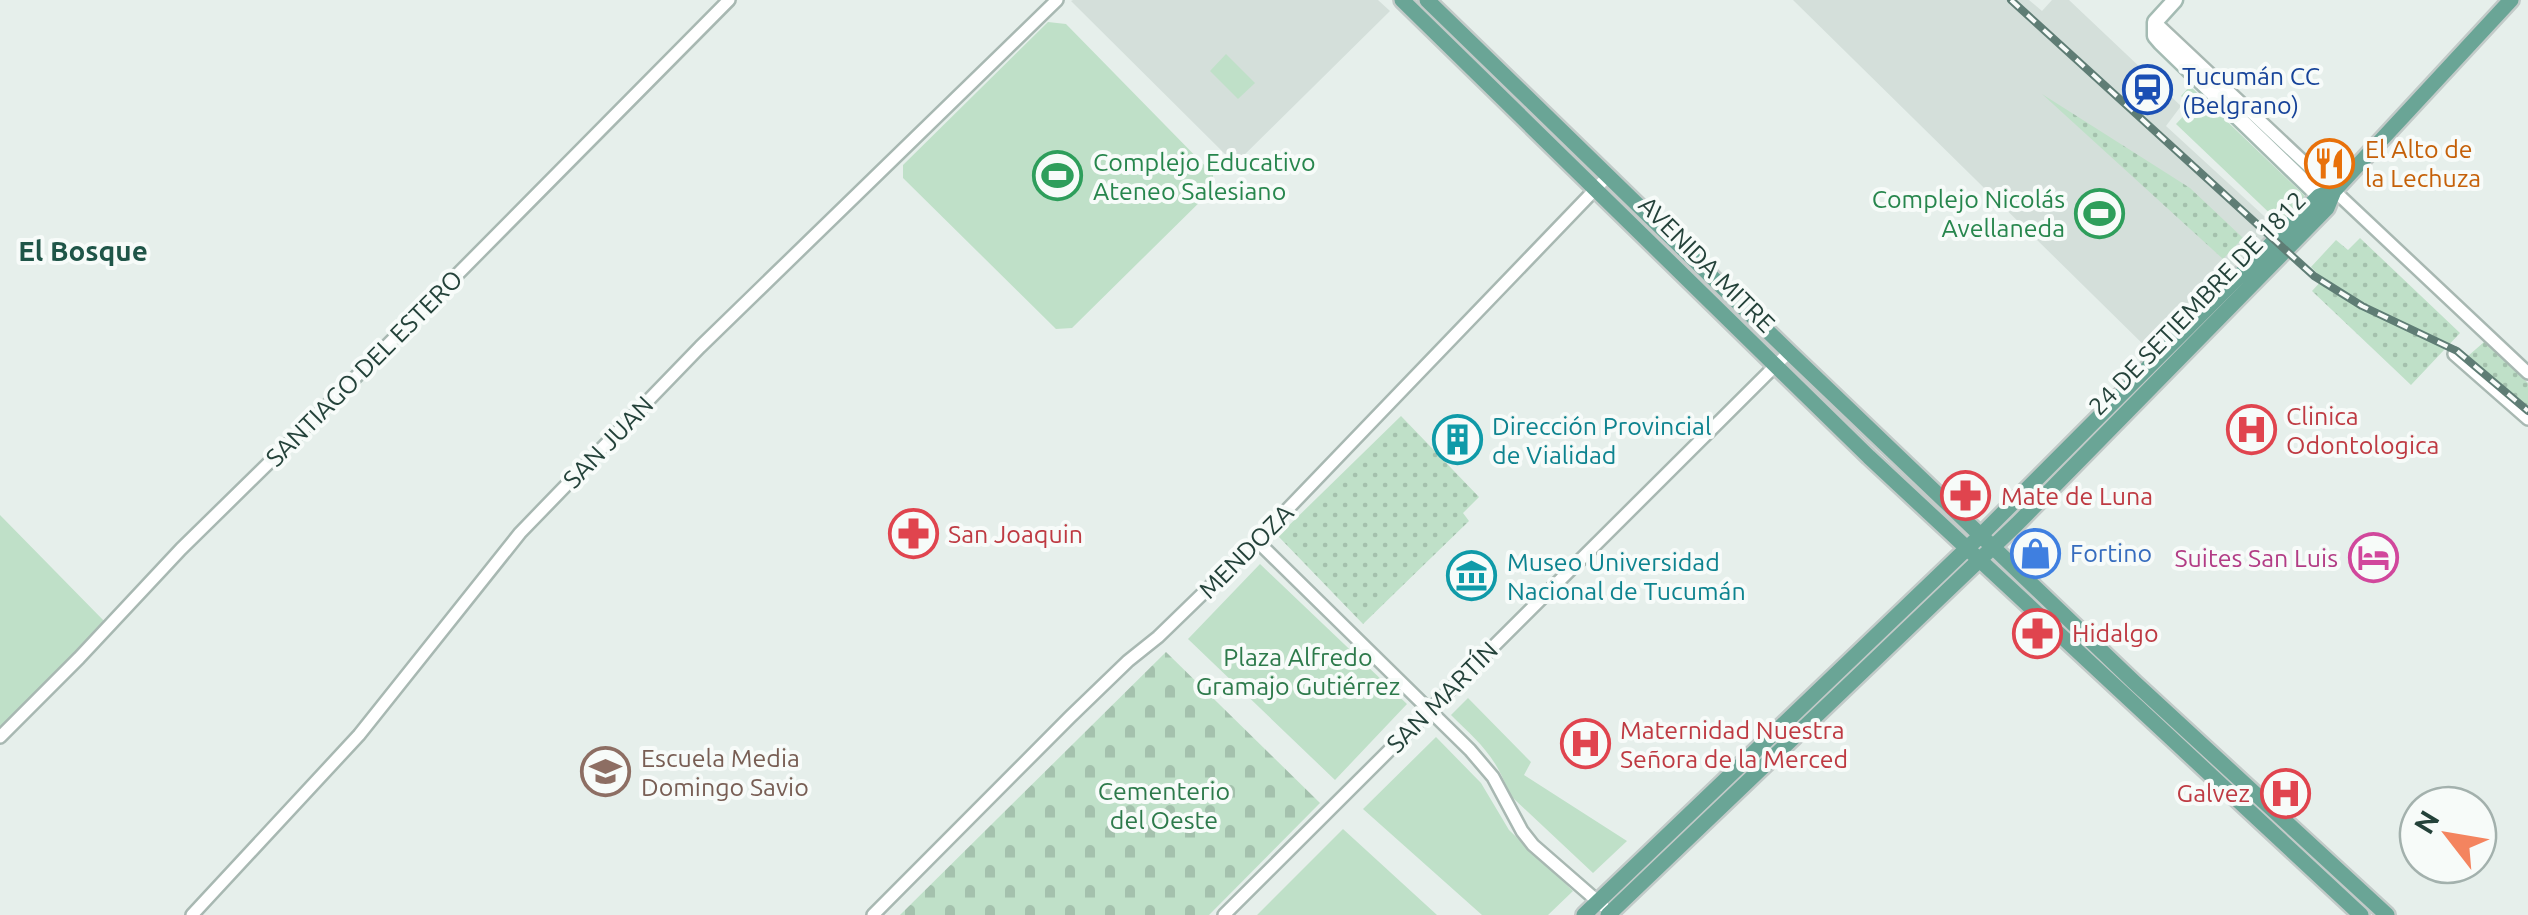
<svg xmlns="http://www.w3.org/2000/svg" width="2528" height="915" viewBox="0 0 2528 915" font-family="Ubuntu,sans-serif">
<defs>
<pattern id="grass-dots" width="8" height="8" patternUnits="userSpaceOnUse" patternTransform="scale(2.5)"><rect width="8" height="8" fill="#bfe0c8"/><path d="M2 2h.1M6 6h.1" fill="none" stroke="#a4c1ad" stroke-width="1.8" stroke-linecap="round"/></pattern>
<pattern id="cemetery-stones" width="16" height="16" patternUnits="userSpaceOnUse" patternTransform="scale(2.5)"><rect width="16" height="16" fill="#bfe0c8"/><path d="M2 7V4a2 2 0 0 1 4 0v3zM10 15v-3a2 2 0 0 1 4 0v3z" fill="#a4c1ad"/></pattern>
</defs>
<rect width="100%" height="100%" fill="#e6efeb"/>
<path fill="#d4dfda" d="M 1073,0 L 1378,0 L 1390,11 L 1235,164 L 1071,1 Z
M 1793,0 L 2029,0 L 2042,11 L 2052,0 L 2069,0 L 2181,106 L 2166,126 L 2276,227 L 2152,353 Z"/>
<path fill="url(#grass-dots)" d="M 2042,94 L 2190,188 L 2243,238 L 2223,259 Z
M 2360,238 L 2460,333 L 2411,385 L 2312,291 L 2323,279 L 2311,267 L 2336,240 L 2348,250 Z
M 2484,342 L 2528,383 L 2528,409 L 2468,356 Z
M 1401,416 L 1479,497 L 1463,513 L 1469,521 L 1363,624 L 1278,536 Z"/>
<path fill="url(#cemetery-stones)" d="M 1166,652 L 1320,803 L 1209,915 L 900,915 Z"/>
<path fill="#bfe0c8" d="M 1048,22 L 1066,24 L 1213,174 L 1213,189 L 1072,328 L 1056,329 L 903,178 L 903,165 Z
M 1226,54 L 1255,83 L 1238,99 L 1210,71 Z
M 2190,86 L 2305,196 L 2280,223 L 2176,124 L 2192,107 L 2181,96 Z
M 0,515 L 106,623 L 0,728 Z
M 1260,564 L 1407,704 L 1335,780 L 1188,639 Z
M 1468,698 L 1531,762 L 1524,775 L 1627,841 L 1593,873 L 1513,798 C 1506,787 1503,777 1497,767 C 1486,747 1467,731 1451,715 Z
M 1436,737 L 1481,783 L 1509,830 L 1573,891 L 1548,915 L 1482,915 L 1363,809 Z
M 1343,829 L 1437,915 L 1257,915 Z"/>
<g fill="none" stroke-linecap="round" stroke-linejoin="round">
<defs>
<path id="tertiary" d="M 2155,22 L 2528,373
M 2454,354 L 2528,419
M 1257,541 L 1470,750 L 1493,777 L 1522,831 L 1533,845 L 1603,906
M 0,737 L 79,658 L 181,549 L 344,389 L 729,0
M 192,915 L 359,735 L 520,533 L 700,347 L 1057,0
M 873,915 L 1070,717 L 1128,661 L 1158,637 L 1257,541 L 1608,176
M 1224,915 L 1789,352"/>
<path id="secondary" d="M 2175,0 L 2155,22 L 2155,36 L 2161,43 L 2319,196"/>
<path id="primary" d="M 1402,0 L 1869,457 L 2361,915
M 1427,0 L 1789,352 L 2135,683 L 2387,915
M 1584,915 L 1981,535 L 2319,196 L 2334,191
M 1608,915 L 2017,524 L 2327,208 L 2334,191 L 2511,0"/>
</defs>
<use href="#tertiary" stroke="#a8b8b2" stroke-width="16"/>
<use href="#secondary" stroke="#a4bbb3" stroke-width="19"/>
<use href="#primary" stroke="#c2cac8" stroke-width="20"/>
<use href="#tertiary" stroke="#fff" stroke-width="11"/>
<use href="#secondary" stroke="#fff" stroke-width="14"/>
<use href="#primary" stroke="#6aa596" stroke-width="15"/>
<defs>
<path id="rail" d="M 2011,0 L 2314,276 L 2362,306 L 2457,351 L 2528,411"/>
</defs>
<use href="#rail" stroke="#5f7d75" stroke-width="8"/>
<use href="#rail" stroke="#f7fbf9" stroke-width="4" stroke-dasharray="11" stroke-linecap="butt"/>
</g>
<defs>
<symbol id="station-ring" viewBox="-11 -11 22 22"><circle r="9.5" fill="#f7fbf9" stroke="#1a4fb4" stroke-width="1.5"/><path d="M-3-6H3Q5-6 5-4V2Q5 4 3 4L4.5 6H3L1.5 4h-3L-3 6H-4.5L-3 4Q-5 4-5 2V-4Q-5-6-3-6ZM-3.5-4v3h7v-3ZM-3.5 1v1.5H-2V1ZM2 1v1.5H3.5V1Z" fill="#1a4fb4"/></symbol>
<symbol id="restaurant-ring" viewBox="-11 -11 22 22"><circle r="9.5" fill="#f7fbf9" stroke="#e8710a" stroke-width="1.5"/><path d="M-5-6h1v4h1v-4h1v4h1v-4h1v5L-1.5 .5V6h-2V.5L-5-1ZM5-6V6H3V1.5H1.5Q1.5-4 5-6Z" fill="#e8710a"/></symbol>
<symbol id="stadium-ring" viewBox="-11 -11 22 22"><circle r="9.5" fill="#f7fbf9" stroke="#2e9e5b" stroke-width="1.5"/><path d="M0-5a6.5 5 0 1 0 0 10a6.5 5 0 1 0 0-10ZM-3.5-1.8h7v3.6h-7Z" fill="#2e9e5b"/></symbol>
<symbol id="hospital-ring" viewBox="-11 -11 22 22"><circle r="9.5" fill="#f7fbf9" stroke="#e0444e" stroke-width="1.5"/><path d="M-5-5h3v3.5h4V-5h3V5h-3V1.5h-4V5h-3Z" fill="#e0444e"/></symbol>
<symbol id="building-ring" viewBox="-11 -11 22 22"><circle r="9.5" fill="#f7fbf9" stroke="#0f9aa8" stroke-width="1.5"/><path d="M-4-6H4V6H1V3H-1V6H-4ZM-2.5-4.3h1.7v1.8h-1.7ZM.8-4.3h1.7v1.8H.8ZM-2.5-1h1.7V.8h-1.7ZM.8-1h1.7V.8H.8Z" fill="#0f9aa8"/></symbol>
<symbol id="pharmacy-ring" viewBox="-11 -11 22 22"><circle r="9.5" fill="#f7fbf9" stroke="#e0444e" stroke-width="1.5"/><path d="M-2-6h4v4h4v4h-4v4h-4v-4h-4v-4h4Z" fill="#e0444e"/></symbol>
<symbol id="shop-ring" viewBox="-11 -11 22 22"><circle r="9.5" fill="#f7fbf9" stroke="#3f7fe0" stroke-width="1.5"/><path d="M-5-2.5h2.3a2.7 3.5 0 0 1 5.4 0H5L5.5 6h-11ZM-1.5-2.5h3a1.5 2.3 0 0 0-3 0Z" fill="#3f7fe0"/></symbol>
<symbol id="hotel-ring" viewBox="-11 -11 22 22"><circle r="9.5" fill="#f7fbf9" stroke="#d1479c" stroke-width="1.5"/><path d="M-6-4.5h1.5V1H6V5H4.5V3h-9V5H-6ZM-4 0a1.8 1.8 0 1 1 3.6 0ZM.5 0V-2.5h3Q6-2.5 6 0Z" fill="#d1479c"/></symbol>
<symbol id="museum-ring" viewBox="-11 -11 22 22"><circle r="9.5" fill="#f7fbf9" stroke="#0f9aa8" stroke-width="1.5"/><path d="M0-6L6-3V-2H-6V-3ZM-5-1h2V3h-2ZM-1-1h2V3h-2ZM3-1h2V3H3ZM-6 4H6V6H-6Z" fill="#0f9aa8"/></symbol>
<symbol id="school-ring" viewBox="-11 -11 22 22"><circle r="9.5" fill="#f7fbf9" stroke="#8d6e63" stroke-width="1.5"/><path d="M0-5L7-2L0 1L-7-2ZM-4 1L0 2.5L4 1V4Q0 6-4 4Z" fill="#8d6e63"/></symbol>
</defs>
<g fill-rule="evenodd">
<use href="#station-ring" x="2120" y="62" width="55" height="55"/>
<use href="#restaurant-ring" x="2302" y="136" width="55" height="55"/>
<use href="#stadium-ring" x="1030" y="148" width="55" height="55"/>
<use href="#stadium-ring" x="2072" y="186" width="55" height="55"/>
<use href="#hospital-ring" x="2224" y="402" width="55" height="55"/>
<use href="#building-ring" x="1430" y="412" width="55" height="55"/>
<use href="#pharmacy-ring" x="1938" y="468" width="55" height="55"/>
<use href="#pharmacy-ring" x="886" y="506" width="55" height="55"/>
<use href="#shop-ring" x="2008" y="526" width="55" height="55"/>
<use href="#hotel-ring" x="2346" y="530" width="55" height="55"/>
<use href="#museum-ring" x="1444" y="548" width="55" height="55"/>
<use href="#pharmacy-ring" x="2010" y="606" width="55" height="55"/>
<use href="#hospital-ring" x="1558" y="716" width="55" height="55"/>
<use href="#school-ring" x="578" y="744" width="55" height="55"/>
<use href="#hospital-ring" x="2258" y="766" width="55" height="55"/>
</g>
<g text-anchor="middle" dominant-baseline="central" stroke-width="8" stroke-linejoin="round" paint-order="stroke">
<g font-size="25" fill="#164399" stroke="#f7fbf9" text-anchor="start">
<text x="2182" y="76">Tucumán CC<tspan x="2182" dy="29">(Belgrano)</tspan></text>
</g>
<g font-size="25" fill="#c56008" stroke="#f7fbf9" text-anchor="start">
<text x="2365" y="149">El Alto de<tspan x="2365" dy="29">la Lechuza</tspan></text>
</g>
<g font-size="25" fill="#27864d" stroke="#f7fbf9" text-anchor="start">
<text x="1093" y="162">Complejo Educativo<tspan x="1093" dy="29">Ateneo Salesiano</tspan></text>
<text x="2065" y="199" text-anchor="end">Complejo Nicolás<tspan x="2065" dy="29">Avellaneda</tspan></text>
</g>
<g font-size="25" fill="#24423a" stroke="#f7fbf9">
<text transform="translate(1707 264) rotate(45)">AVENIDA MITRE</text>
<text transform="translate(2197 303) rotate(-46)">24 DE SETIEMBRE DE 1812</text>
<text transform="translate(364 368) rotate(-45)">SANTIAGO DEL ESTERO</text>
<text transform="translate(608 442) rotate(-46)">SAN JUAN</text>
<text transform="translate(1246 551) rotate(-45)">MENDOZA</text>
<text transform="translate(1442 697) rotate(-45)">SAN MARTÍN</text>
</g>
<g font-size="25" fill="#be3a42" stroke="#f7fbf9" text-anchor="start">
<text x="2286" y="416">Clinica<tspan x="2286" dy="29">Odontologica</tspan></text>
<text x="2001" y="496">Mate de Luna</text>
<text x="948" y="534">San Joaquin</text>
<text x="2072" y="633">Hidalgo</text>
<text x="1620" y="730">Maternidad Nuestra<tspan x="1620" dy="29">Señora de la Merced</tspan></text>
<text x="2250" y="793" text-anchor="end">Galvez</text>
</g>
<g font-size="25" fill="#0d838f" stroke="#f7fbf9" text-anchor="start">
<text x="1492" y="426">Dirección Provincial<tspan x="1492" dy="29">de Vialidad</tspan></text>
<text x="1507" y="562">Museo Universidad<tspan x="1507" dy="29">Nacional de Tucumán</tspan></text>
</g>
<g font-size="25" fill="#366cbe" stroke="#f7fbf9" text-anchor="start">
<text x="2070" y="553">Fortino</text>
</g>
<g font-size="25" fill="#b23c85" stroke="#f7fbf9" text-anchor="end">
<text x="2338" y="558">Suites San Luis</text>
</g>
<g font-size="25" fill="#2d7a4b" stroke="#f7fbf9">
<text x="1298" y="657">Plaza Alfredo<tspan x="1298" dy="29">Gramajo Gutiérrez</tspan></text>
<text x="1164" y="791">Cementerio<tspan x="1164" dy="29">del Oeste</tspan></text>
</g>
<g font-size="25" fill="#785e54" stroke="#f7fbf9" text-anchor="start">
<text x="641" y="758">Escuela Media<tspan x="641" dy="29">Domingo Savio</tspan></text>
</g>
<g font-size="28" font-weight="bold" fill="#1f5548" stroke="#f7fbf9">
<text x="83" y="250">El Bosque</text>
</g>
</g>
<g transform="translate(2448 835) rotate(301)"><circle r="48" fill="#f7fbf9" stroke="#a3b1ad" stroke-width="2.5"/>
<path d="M0-8L18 38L0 25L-18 38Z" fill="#f4845f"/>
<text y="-15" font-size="28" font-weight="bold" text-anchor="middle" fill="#24423a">N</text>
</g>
</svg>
